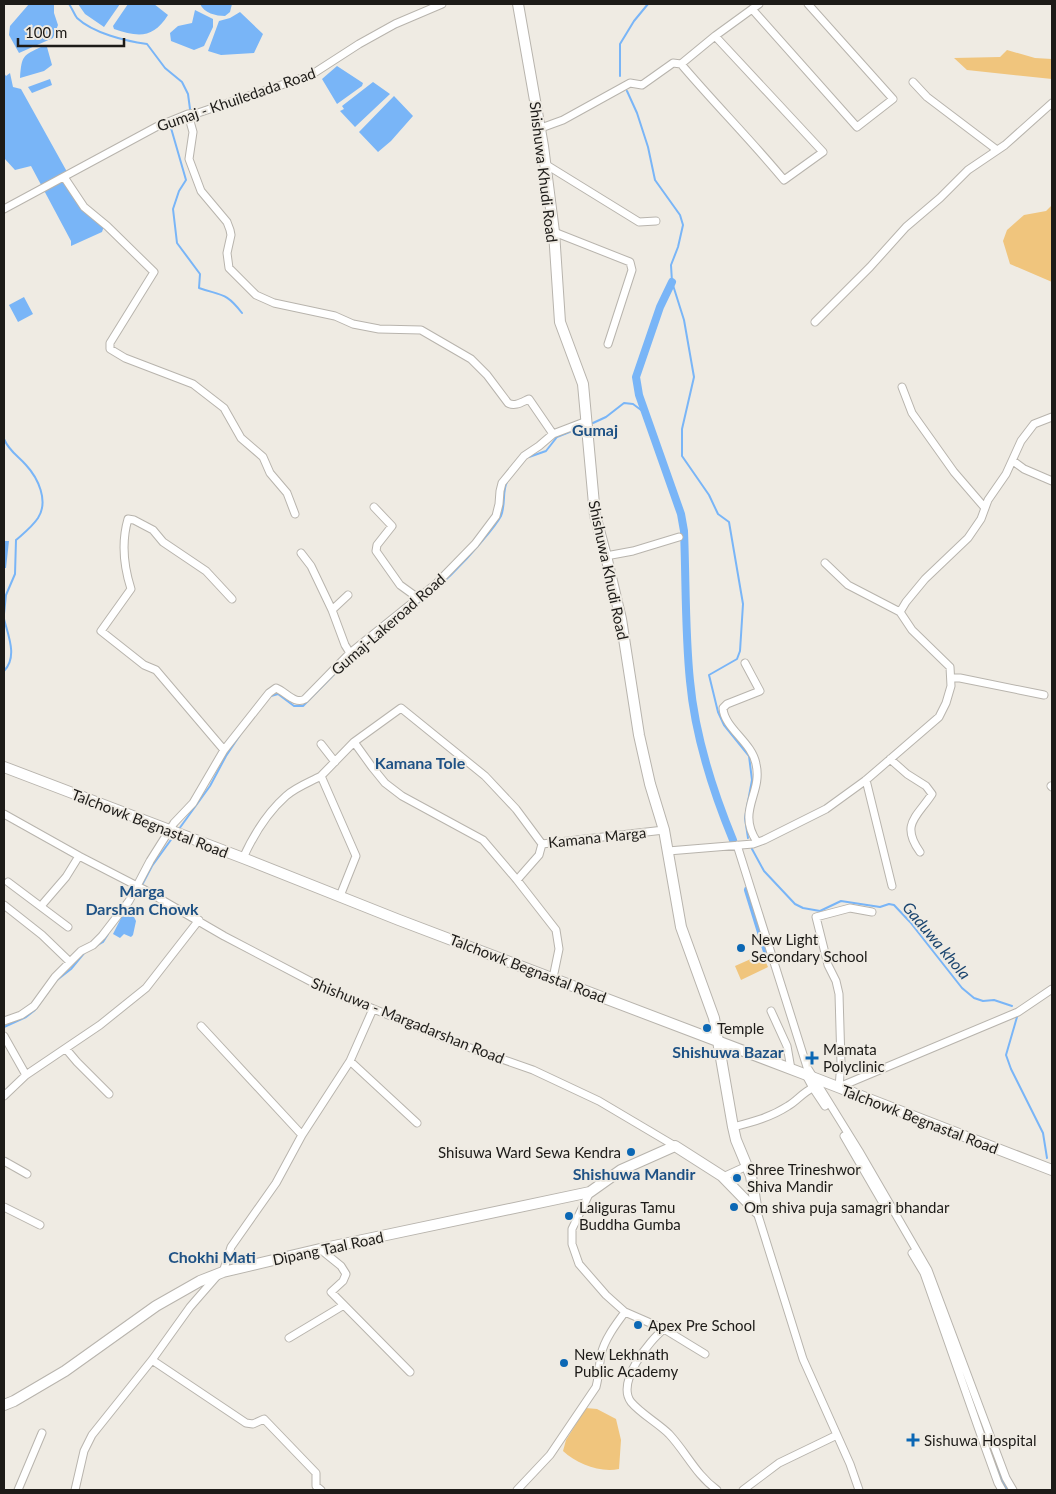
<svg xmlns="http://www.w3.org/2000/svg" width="1056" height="1494" viewBox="0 0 1056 1494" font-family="Lato,sans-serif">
<rect width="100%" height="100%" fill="#efebe3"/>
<path fill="#f0c57d" d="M 1007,50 L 1035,58 L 1052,59 L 1052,79 L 967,70 L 954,58 L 1000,57 Z
M 1052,205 L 1052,282 L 1010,264 L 1003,241 L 1007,230 L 1024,215 L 1046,211 Z
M 762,954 L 768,967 L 741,980 L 735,966 Z
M 586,1408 L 597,1409 L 616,1419 L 621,1440 L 619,1469 C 600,1473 577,1464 563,1451 L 566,1440 Z"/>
<path fill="#79b5f7" d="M 29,4 L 54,4 L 54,13 L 58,25 L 53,38 L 19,53 L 9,35 L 10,26 Z
M 78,4 L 120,4 L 104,27 L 85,14 Z
M 128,4 L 154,4 L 168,15 C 153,39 138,37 114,29 L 113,26 Z
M 200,4 L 232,4 L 230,12 L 225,16 C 216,16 204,13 200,4 Z
M 195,10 L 213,19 L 213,27 L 204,46 L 194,50 L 171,41 L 170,33 L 178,26 L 192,23 Z
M 240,12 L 263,34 L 254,53 L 221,55 L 208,51 L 219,21 L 230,18 Z
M 43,46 L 47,47 L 52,65 L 44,71 L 20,78 C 22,55 22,56 43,46 Z
M 337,66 L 363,83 L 362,86 L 337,104 L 322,79 Z
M 4,73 L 6,76 L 10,73 L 13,87 L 21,89 L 66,170 L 78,199 L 105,223 L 102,232 L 71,246 L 71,241 L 31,166 L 15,170 L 4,158 Z
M 50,79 L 52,85 L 32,93 L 28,87 Z
M 373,82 L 390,94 L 355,127 L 340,111 L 344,109 L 342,106 Z
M 394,96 L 413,116 L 391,141 L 378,152 L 359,132 Z
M 24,297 L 33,314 L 18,322 L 9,305 Z
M 4,541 L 9,541 L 6,568 L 4,568 Z
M 127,912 L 132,913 L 136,921 L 133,935 L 131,937 L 124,934 L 120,938 L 113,934 L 121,918 Z"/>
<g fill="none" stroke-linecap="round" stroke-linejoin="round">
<path stroke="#79b5f7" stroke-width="2" d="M 69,4 C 72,8 74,14 77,18 C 93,33 125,41 147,44 L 165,68 L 182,82 L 188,94 L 190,109
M 620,76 L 620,44 L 634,21 L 648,4
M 627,91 L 637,113 L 648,147 L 655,180 L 680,215 L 683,225 L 678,247 L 671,265 L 672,282 L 684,320 L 694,377 L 682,429 L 682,456 L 709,495 L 718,514 L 729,522 L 743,604 L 740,651 L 737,659 L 709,675 L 718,712 L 724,725 L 749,756 L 752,780 L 745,818 L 748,838
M 178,121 L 171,128 L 186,180 L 179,191 L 173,209 L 177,243 L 200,274 L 199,288 C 222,296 226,292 242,313
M 593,423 L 606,417 L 624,403 L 633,404 L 645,413
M 4,439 C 9,451 18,456 26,465 C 38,478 49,501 38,518 C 32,527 24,533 16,540 L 15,574 L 6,595 L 4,614
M 529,457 L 546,451 L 557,437 L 582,427
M 418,603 C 442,585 463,564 482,541 C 489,533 496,525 501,516 C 506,503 502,491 507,482
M 4,619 C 8,635 18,657 4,671
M 358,651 L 366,645
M 271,696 L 278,694 L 294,706 L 303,706 L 354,654
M 179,829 L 210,786 L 226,756 L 240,735
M 752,849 L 764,871 L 795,904 L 803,908 L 820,911 L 841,901 L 880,907 L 889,904 L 894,905 L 910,922 L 962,988 L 974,998 L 983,1001 L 994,1000 L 1012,1006
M 142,885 L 152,866 L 173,837
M 96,946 L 103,942 L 108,934
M 57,980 L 71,969 L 85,952
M 1017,1017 L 1006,1055 L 1011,1069 L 1043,1133 L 1047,1158
M 4,1027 L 26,1017 L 35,1010 L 48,992"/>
<path stroke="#79b5f7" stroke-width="8" d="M 672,282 L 660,307 L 636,377 L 639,395 L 681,514 L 684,531 C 686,581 685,632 690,681 C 695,736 712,789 733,840
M 748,890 L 768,955
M 979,1415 L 1004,1483 L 1008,1490"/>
<defs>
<path id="street" d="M 752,9 L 857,127 L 893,99 L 808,4
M 681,64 L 715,36
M 913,82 L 927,97 L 997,150
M 188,114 L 193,132 L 189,159 L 201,191 L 227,222 L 230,230 L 231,235 L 227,253 L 229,268 L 256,295 L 274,303 L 335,316 L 353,324 L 379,329 L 421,330 L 471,359 L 487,375 L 508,403 C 515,407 522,402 529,399 L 553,434
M 541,128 L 563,120 L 630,83 L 642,85 L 673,63 L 681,64 C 714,103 751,140 784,180 L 823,152 L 715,36 L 759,4
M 545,164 L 639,222 L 656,221
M 64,177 L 84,207 L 107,226 L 154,272 L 110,343 L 110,349 L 125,358 L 193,384 L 224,408 L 241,438 L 263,457 L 270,473 L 287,493 L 295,514
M 4,209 L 156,127 L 188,114 L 198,113 L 311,75 L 359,44 L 395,24 L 442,4
M 554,232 L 630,262 L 632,270 L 608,344
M 815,322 L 870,267 L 906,227 L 940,198 L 968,170 L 1005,145 L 1052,103
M 902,387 L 912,413 L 954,472 L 985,508
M 1013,461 L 1024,469 L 1052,481
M 374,507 L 392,526 L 377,545 L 376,551 L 400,585 L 418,598
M 301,553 L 311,566 L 332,610
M 606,556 L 633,551 L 679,537
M 825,563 L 848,585 L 900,612
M 348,595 L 332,610 L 345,645 L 350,653
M 900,612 L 906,602 L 925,579 L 968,538 L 981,519 L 988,500 L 1006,474 L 1021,441 L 1034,424 L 1052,417
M 745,663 L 760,691 L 727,704 L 723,708 C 724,728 752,742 756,764 C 763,794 736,810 757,842
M 951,678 L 960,678 L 1044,695
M 354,742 L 372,767 L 385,783 L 402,796 L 483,840 L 517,880 L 556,930 L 559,949 L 553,978
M 321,744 L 335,762
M 224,750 L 156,670 L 144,665 L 101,631 L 131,589 C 124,567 121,543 128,519 L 134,520 L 153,530 L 163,542 L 206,571 L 232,599
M 890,759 L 907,774 L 926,786 L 932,794 C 917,817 900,824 920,852
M 866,780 L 892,886
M 1051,786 L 1052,787
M 4,814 L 79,856 L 143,889 L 224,936 L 327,990 L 462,1045 L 533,1070 L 599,1101 L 675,1146
M 737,845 L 807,1067 L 859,1151 L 928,1270 L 1006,1478 L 1013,1490
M 668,851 L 753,844 L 764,840 L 826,809 L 866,780 L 939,717 L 946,703 L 951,686 L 950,667 L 912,630 L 900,612
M 243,858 C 253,836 268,812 286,796 C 296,787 310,782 321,776
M 517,880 L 539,855 L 542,844
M 8,882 L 68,927
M 340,896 L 356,856 L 321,776 L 354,742 L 401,708 L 485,776 L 516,809 L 542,844 L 664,830
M 4,905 L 42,935 L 70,962
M 41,906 L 66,877 L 79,856
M 872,912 L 850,908 L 816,917 L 828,965 L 836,981 L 839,994 L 841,1063 L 839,1087 L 1018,1012 L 1052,989
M 771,1011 L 787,1046 L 791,1069
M 4,1021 L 21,1015 L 34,1006 L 55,977 L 81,951 L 93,945 L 102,936 L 129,901 L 150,861 L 174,823 L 193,803 L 224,750 L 269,693 L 276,688 C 286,692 295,705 305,699 L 350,653 L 437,583 L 475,544 L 496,516 L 499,504 L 500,491 L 502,483 L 524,456 L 539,446 L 553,434 L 587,421
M 201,1026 L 302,1135
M 4,1036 L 26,1075
M 66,1049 L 77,1062 L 109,1094
M 350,1061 L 417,1123
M 806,1075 L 813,1088 L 825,1106
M 4,1096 L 26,1075 L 100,1025 L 146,988 L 199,920
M 733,1127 C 753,1122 771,1117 788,1106 C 797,1101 803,1092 813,1088
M 844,1136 L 884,1205
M 4,1161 L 27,1174
M 723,1177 L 747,1166
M 590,1192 L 572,1229 L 572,1244 L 579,1264 L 606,1295 L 625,1312 L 664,1329 L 705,1354
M 4,1207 L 40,1225
M 757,1212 L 803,1359 L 850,1464 L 859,1490
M 320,1249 L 341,1266 L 346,1274 L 343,1281 L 331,1292 L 410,1372
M 912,1253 L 924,1273 L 984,1444 L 998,1483 L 1002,1490
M 223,1272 L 231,1247 L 276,1183 L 302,1135 L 350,1061 L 373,1009
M 664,1329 C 649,1341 616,1382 631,1402 C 641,1414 658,1423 669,1434 C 686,1452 696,1475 717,1490
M 289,1338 L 344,1305
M 152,1360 L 246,1423 L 253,1424 L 264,1419 L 316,1473 L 316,1486 L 321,1490
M 18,1490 L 42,1433
M 75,1490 L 84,1451 L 92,1435 L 152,1360 L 190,1307 L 217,1276
M 517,1490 L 550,1455 L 596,1387 C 599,1376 599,1366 601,1355 C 604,1340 616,1324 625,1312
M 743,1490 L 779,1463 L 837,1435"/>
<path id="secondary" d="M 518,4 L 543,146 L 554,232 L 560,322 L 583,384 L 595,515 L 606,556 L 621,619 L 639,735 L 650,784 L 664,830 L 681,927 L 714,1018 L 733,1127 L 736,1140 L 751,1176 L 757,1212
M 4,767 L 243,858 L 399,920 L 812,1077 L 1052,1170
M 4,1405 L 14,1401 L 65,1371 L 156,1306 L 200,1281 L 223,1272 L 320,1249 L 590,1192 L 621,1170 L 675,1146 L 722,1176 L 757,1212"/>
</defs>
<use href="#street" stroke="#b8b4ad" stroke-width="9"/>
<use href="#secondary" stroke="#b8b4ad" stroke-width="12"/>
<use href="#street" stroke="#fff" stroke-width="7"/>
<use href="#secondary" stroke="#fff" stroke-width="10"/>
</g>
<g fill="#0b67b4" stroke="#efebe3" stroke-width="2">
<circle cx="741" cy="948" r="5"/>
<circle cx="707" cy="1028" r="5"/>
<path d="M809.5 1050.5h5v5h5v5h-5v5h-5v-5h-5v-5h5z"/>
<circle cx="631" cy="1152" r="5"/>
<circle cx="737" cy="1178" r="5"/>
<circle cx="734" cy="1207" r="5"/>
<circle cx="569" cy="1216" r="5"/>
<circle cx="638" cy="1325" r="5"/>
<circle cx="564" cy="1363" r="5"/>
<path d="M910.5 1432.5h5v5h5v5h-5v5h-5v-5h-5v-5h5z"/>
</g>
<g text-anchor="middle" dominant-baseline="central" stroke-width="4" stroke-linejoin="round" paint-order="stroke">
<g font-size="15" fill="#1d1b18" stroke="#efebe3">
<text transform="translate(236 99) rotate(-19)">Gumaj - Khuiledada Road</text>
<text transform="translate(544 172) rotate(83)">Shishuwa Khudi Road</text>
<text transform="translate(609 570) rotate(78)">Shishuwa Khudi Road</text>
<text transform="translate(388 624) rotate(-41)">Gumaj-Lakeroad Road</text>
<text transform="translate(150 823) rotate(21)">Talchowk Begnastal Road</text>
<text transform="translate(597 837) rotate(-6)">Kamana Marga</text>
<text transform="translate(528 968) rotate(21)">Talchowk Begnastal Road</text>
<text transform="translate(408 1020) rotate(22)">Shishuwa - Margadarshan Road</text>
<text transform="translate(920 1119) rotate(21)">Talchowk Begnastal Road</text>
<text transform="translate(328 1248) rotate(-12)">Dipang Taal Road</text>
</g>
<g font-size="15" fill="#1d1b18" stroke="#efebe3" text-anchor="start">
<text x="751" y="939">New Light<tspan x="751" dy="17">Secondary School</tspan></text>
<text x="717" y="1028">Temple</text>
<text x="823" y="1049">Mamata<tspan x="823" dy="17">Polyclinic</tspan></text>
<text x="621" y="1152" text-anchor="end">Shisuwa Ward Sewa Kendra</text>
<text x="747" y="1169">Shree Trineshwor<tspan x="747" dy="17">Shiva Mandir</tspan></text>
<text x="579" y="1207">Laliguras Tamu<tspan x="579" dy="17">Buddha Gumba</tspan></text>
<text x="744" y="1207">Om shiva puja samagri bhandar</text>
<text x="648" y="1325">Apex Pre School</text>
<text x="574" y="1354">New Lekhnath<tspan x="574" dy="17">Public Academy</tspan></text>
<text x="924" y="1440">Sishuwa Hospital</text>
</g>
<g font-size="16" font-weight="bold" fill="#1f5285" stroke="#efebe3">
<text x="595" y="429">Gumaj</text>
<text x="420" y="762">Kamana Tole</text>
<text x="142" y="890">Marga<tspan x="142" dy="18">Darshan Chowk</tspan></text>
<text x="728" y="1051">Shishuwa Bazar</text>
<text x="634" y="1173">Shishuwa Mandir</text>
<text x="212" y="1256">Chokhi Mati</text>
</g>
<g font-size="16" font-style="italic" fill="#1b456f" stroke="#efebe3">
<text transform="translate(937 940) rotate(50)">Gaduwa khola</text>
</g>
</g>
<rect width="1056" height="1494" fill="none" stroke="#1d1b18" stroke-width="10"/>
<path d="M18 38v8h106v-8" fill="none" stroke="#1d1b18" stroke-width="2.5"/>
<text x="25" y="38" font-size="15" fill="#1d1b18" stroke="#efebe3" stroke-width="4" paint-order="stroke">100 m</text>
</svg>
